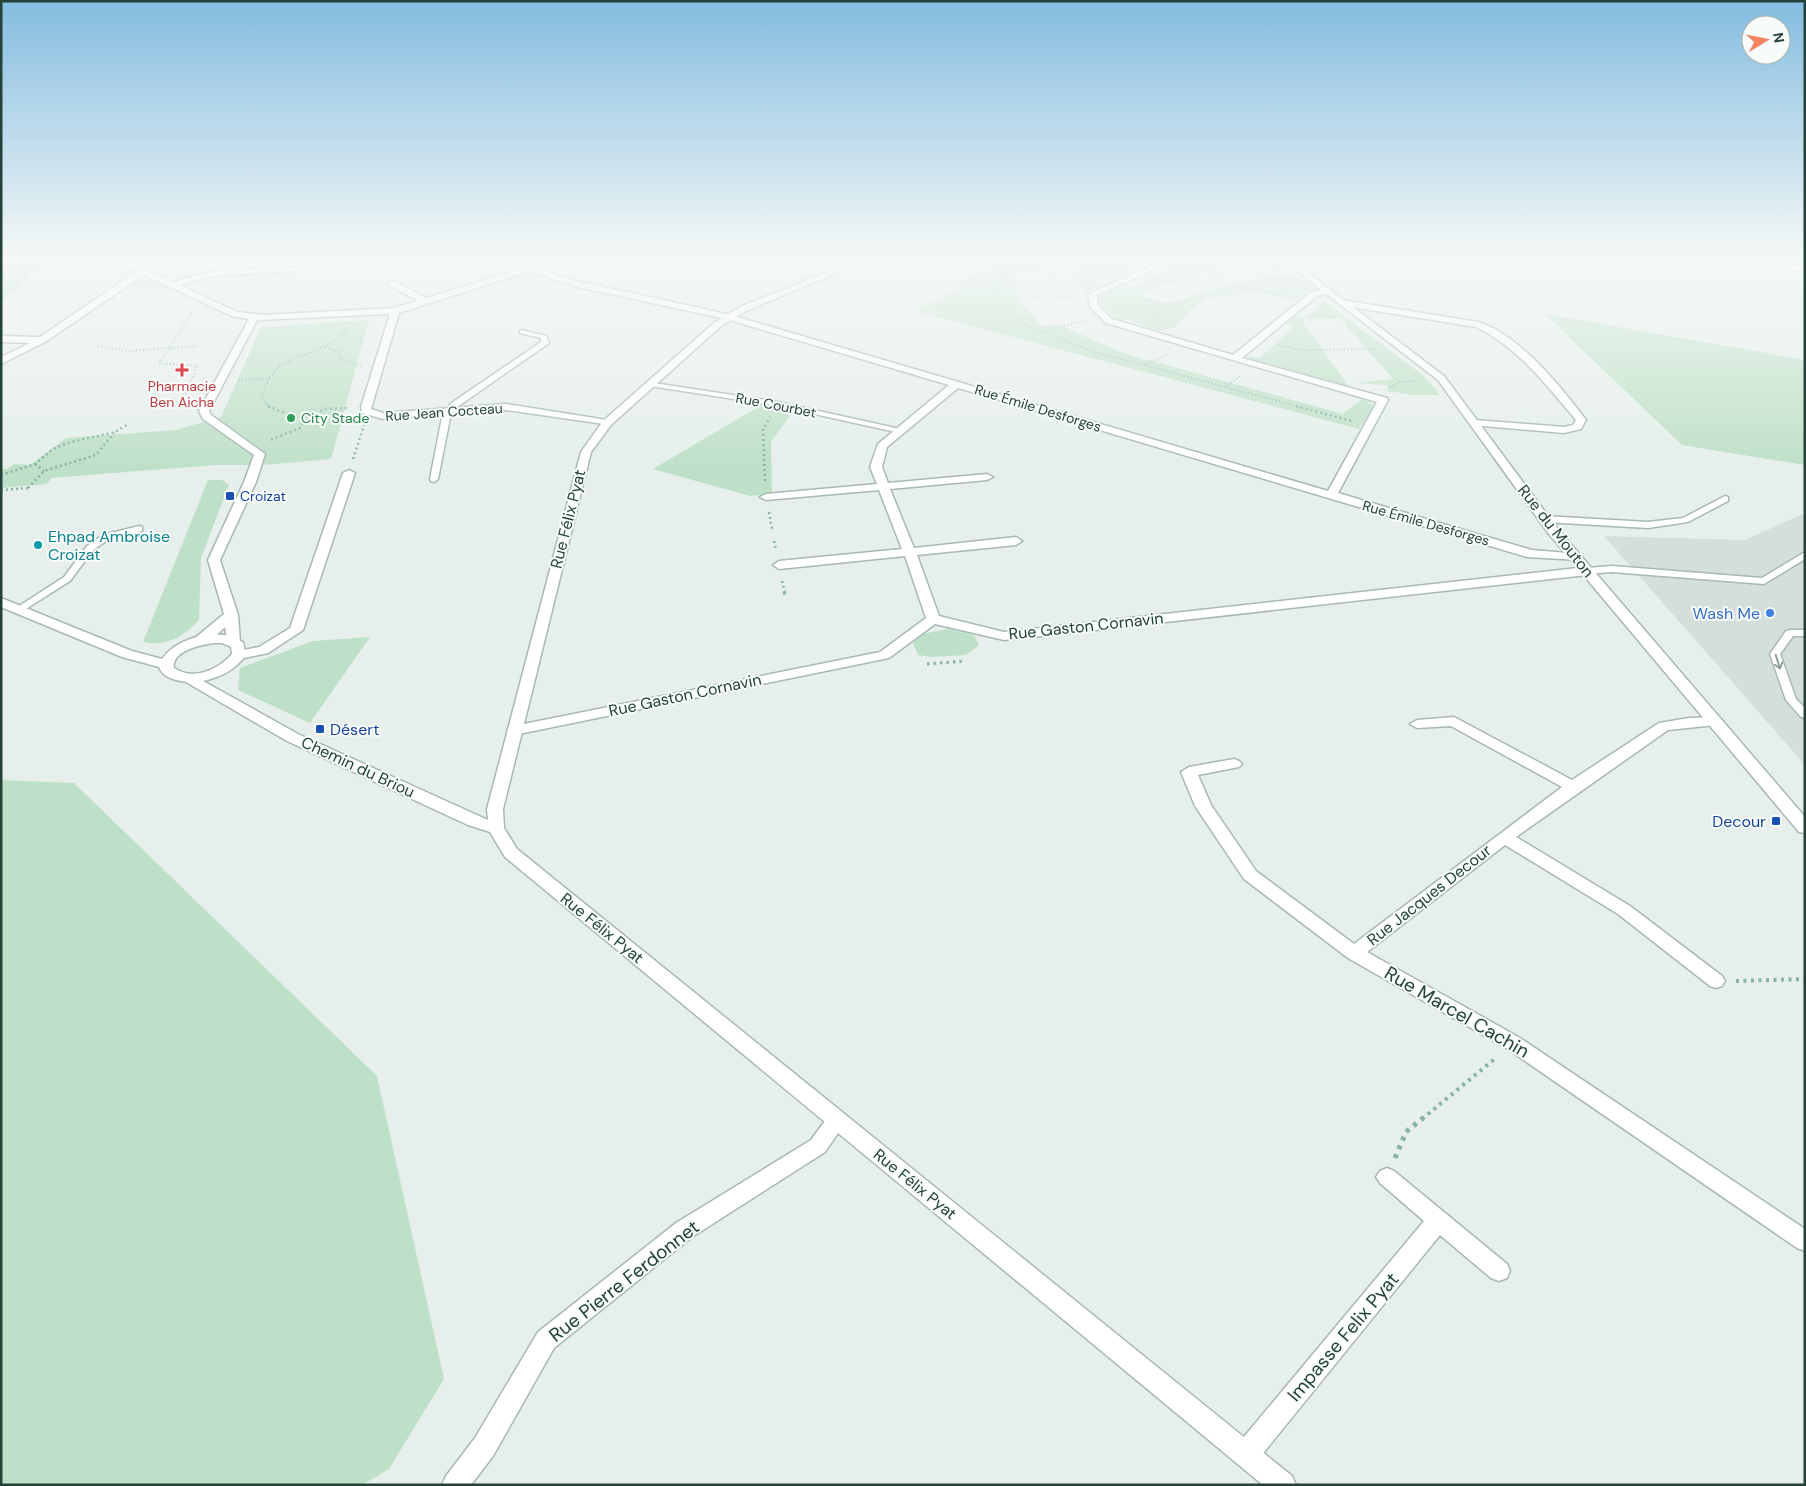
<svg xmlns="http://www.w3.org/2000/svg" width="1806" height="1486" viewBox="0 0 1806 1486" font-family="'DM Sans',sans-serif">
<rect width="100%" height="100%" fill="#e6efeb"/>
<path fill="#d4dfda" d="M 1805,513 L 1805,765 L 1604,536 L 1745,540 Z"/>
<path fill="#bfe0c8" d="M 1007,259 L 1051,259 L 1035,272 L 1016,272 L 1015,294 L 1040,326 L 1059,325 L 1126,354 L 1343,414 L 1362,399 L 1374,405 L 1359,429 L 916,311 L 960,289 L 959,282 Z
M 1091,259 L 1114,259 L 1109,262 L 1134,270 L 1128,273 L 1122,271 L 1095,283 L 1102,286 L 1091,290 L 1076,289 L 1085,288 L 1072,275 Z
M 1178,259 L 1274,259 L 1285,268 L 1279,271 L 1256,261 L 1196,274 L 1139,294 L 1166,304 L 1217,288 L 1291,272 L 1315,289 L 1294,300 L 1255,292 L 1204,299 L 1190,310 L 1176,327 L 1159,331 L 1126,319 L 1119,321 L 1100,304 L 1099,294 L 1124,283 L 1133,287 L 1181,263 L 1175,260 Z
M 41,264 L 18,290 L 1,301 L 1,267 Z
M 150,279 L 170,288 L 126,287 L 137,280 Z
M 1324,301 L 1424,376 L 1440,395 L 1414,395 L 1387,391 L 1388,385 L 1356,383 L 1393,379 L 1340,318 L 1304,319 L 1303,323 L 1351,389 L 1250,359 L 1249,356 L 1260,358 L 1294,326 L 1285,323 L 1294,314 L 1305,318 Z
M 1545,314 L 1805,360 L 1805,465 L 1682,445 Z
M 369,320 L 331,459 L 263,465 L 215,465 L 51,478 L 47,484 L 1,488 L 1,469 L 7,469 L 14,464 L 30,465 L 66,438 L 176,430 L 221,417 L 261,327 Z
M 763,404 L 793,411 L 771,442 L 772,494 L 750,496 L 653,469 Z
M 208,480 L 222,480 L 229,485 L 201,558 L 199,620 C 183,637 167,647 143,642 Z
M 948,629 L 974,635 L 979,645 L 966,655 L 932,657 L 918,655 L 913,643 L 922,634 Z
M 370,637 L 310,723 L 238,690 L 240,668 L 313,641 Z
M 1,780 L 74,783 L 377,1076 L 444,1379 L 389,1469 L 362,1485 L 1,1485 Z"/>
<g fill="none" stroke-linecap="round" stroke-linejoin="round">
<defs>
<path id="service" d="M 1,259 L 33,259 L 30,261 L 1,262 Z
M 522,330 L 546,336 L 549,343 L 457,407 L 455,413 L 451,413 L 438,479 L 434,482 L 431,481 L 430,479 L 443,412 L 448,410 L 450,404 L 541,342 L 541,338 L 520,333 L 520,331 Z
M 647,382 L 778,402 L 900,429 L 904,431 L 900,433 L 778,406 L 650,386 L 646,384 Z
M 1725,496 L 1728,497 L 1728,501 L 1688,522 L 1648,528 L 1544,522 L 1540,519 L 1544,516 L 1648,522 L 1683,518 Z
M 139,526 L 142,527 L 142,531 L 109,539 L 93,550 L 70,581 L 21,612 L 18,613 L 13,610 L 64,577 L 87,546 L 103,535 Z
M 1805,552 L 1805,559 L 1764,584 L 1612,572 L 1587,574 L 1582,571 L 1587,568 L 1612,566 L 1762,578 Z
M 1790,630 L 1805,630 L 1805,636 L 1793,636 L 1780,654 L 1796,699 L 1805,708 L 1805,718 L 1801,717 L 1786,700 L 1770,654 L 1786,631 Z"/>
<path id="minor" d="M 113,259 L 123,259 L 145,269 L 173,259 L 184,259 L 152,272 L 173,282 L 213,271 L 298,267 L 298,271 L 295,271 L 213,276 L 180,285 L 237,312 L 262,315 L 394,308 L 418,301 L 389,285 L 389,281 L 395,281 L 426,298 L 521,269 L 496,259 L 507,259 L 576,281 L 731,315 L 1328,491 L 1377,402 L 1106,323 L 1090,307 L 1088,294 L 1167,259 L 1177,259 L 1097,295 L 1098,306 L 1112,319 L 1233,355 L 1311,292 L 1327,288 L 1331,291 L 1330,293 L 1317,296 L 1242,358 L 1387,398 L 1388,400 L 1338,493 L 1532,550 L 1579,554 L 1581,557 L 1579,560 L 1527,557 L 958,388 L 887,447 L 882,467 L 888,483 L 987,474 L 993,477 L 987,480 L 890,489 L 914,548 L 1016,537 L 1022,541 L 1016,545 L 917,555 L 939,616 L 1004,632 L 1587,567 L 1593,571 L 1587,575 L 1004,640 L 935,624 L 889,658 L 514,735 L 509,733 L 507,730 L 509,727 L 880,652 L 926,618 L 905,556 L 779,569 L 773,565 L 779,561 L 902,549 L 879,490 L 766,500 L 760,497 L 766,494 L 877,484 L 870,467 L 878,444 L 949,385 L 726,319 L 574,286 L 530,271 L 399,313 L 371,409 L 383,413 L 506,404 L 607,420 L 612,423 L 611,425 L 506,410 L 383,419 L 362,413 L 361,407 L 390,314 L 257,320 L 209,411 L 211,415 L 265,454 L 256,482 L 220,560 L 238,615 L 240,642 L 233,646 L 228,645 L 225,627 C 217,634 207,647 195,644 L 193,641 L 195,638 L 224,614 L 208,560 L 244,482 L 254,455 L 203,419 L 199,411 L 249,319 L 232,316 L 144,275 L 45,342 L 1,364 L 1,357 L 30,343 L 1,342 L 1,336 L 40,337 L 137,271 Z
M 1735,259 L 1751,259 L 1805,267 L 1805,272 Z
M 1342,300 L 1478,322 C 1519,334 1561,387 1586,420 L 1581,429 L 1564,433 L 1471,425 L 1470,423 L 1475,420 L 1564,427 L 1573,425 L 1576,420 C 1546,385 1519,348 1476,327 L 1339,305 L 1338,303 Z
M 349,470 L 355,473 L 303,630 L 268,653 L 239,659 L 234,658 L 232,655 L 234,652 L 259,647 L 290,628 L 343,473 Z
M 1454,717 L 1572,780 L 1659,723 L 1689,718 L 1716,717 L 1723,721 L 1716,725 L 1668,730 L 1516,837 L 1630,906 L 1722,976 L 1725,981 L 1722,986 L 1716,988 L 1710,986 L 1618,914 L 1505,845 L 1367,952 L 1520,1038 L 1805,1229 L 1805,1251 L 1797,1248 L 1506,1048 L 1348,958 L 1244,879 L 1195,806 L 1181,772 L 1189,767 L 1234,759 L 1239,761 L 1242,764 L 1239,767 L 1198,775 L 1211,805 L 1256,871 L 1354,944 L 1562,787 L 1451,726 L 1417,728 L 1410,724 L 1417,720 Z
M 837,1112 L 844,1114 L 847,1120 L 825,1152 L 692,1237 L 554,1348 L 493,1456 L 471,1485 L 442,1485 L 446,1476 L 475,1438 L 538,1332 L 676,1223 L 811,1140 L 830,1114 Z
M 1387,1168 L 1394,1171 L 1507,1264 L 1510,1271 L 1507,1278 L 1499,1281 L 1491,1278 L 1440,1235 L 1256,1462 L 1247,1466 L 1238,1462 L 1234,1453 L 1238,1444 L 1424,1221 L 1380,1183 L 1376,1177 L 1380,1171 Z"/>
<path id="tertiary" d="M 859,259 L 869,259 L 746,311 L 721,326 L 611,425 L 591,452 L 503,809 L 504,828 L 517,849 L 1292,1476 L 1296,1485 L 1263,1485 L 505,857 L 490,832 L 468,825 L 287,741 L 186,682 C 175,680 163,678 159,667 L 122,657 L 1,607 L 1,598 L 132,651 L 162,659 C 174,641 203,632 224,635 C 230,636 237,640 243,642 L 246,655 C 235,670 221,677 203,681 L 298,734 L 488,820 L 487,809 L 581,452 L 603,421 L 715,322 L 740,307 ZM 213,643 L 222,643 L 231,647 L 232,654 C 218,670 193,681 174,668 C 171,651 201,645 213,643 Z
M 1281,259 L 1290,259 L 1444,376 L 1557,528 L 1805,817 L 1805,833 L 1799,832 L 1549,534 L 1438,380 Z"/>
</defs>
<use href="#service" stroke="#a8b8b2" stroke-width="3"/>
<use href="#minor" stroke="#a8b8b2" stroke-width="3"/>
<use href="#tertiary" stroke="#a8b8b2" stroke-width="3"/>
<path stroke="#86b3a5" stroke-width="2" stroke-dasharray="1 2.5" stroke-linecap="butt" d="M 1035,259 L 996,280 L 998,302 L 1022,324 L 1088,350 L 1300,407
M 1095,259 L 1093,262 L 1116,268
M 1187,264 L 1230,283 L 1285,296
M 1021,267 L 1062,276
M 1,278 L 19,282
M 1125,295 L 1129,299 L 1172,305
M 997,296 L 1077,297
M 1,297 L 16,287 L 27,275
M 1316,314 L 1336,319
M 1153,318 L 1184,302 L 1240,286
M 1044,332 L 1086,320
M 1278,345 L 1302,350 L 1376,349
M 98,346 L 127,351 L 199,346
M 325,347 L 338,351 L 341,359 L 361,366
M 1145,365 L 1168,354
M 238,380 L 270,378
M 1225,387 L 1240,376
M 1390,387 L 1399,382 L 1417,381
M 178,405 L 184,397 L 197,366 L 159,363 L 193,311
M 270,407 L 261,398 C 265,390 267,380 273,373 C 294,350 330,355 348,327"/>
<path stroke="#86b3a5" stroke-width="2.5" stroke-dasharray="2 3" stroke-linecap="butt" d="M 268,406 L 303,421 L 300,428 L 268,441
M 1296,406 L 1352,421
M 303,421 L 324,409 L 349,408
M 353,459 L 364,425
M 35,464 L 44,471
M 1,475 L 35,464 L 53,449 L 67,443 L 115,432 L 127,425
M 765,481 L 763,430 L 770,417
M 28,488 L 44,471 L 96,455 L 114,433
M 1,490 L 28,488 L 27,491
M 769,512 L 772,529
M 774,541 L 776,550
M 782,581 L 785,593"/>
<path stroke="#86b3a5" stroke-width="3" stroke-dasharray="2.5 4" stroke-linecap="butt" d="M 784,592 L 785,595
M 927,664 L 964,661"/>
<path stroke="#86b3a5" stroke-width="4" stroke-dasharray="3 4.5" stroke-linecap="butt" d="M 1736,981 L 1805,979
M 1422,1119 L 1497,1057"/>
<path stroke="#86b3a5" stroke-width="5" stroke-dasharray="4 5.5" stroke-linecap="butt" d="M 1395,1158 L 1406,1132 L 1423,1118"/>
<use href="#service" fill="#fff" fill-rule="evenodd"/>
<use href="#minor" fill="#fff" fill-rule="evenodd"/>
<use href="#tertiary" fill="#fff" fill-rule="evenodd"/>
</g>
<defs><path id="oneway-shaft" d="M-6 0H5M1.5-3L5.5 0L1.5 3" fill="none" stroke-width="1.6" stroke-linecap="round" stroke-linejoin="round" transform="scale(1.25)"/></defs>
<use stroke="#92a09c" href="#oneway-shaft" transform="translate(1778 662) rotate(72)"/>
<linearGradient id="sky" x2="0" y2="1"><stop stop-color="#84bce0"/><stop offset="0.55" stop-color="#f4f8f6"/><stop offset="1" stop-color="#f4f8f6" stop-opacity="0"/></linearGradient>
<rect width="1806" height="467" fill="url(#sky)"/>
<path fill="#e0444e" stroke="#f7fbf9" stroke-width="2" d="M179.5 362.5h5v5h5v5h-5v5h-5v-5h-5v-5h5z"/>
<circle fill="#2e9e5b" stroke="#f7fbf9" stroke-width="2" cx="291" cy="418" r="5"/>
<g fill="#1a4fb4" stroke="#f7fbf9" stroke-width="2">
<rect x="225" y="491" width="10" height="10" rx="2.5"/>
<rect x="315" y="724" width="10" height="10" rx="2.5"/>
<rect x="1771" y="816" width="10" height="10" rx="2.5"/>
</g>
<circle fill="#0f9aa8" stroke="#f7fbf9" stroke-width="2" cx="38" cy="545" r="5"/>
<circle fill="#3f7fe0" stroke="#f7fbf9" stroke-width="2" cx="1770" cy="613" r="5"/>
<g text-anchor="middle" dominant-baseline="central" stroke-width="4" stroke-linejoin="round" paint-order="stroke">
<g font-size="14" fill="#be3a42" stroke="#f7fbf9">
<text x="182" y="386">Pharmacie<tspan x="182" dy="16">Ben Aicha</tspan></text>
</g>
<g font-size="14" fill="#24423a" stroke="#f7fbf9">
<text transform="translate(776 405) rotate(11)">Rue Courbet</text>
<text transform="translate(1038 408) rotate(17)">Rue Émile Desforges</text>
<text transform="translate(444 412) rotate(-4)">Rue Jean Cocteau</text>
<text transform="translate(1426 523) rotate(16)">Rue Émile Desforges</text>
</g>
<g font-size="14" fill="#27864d" stroke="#f7fbf9" text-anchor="start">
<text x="301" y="418">City Stade</text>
</g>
<g font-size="14" fill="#164399" stroke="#f7fbf9" text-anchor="start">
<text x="240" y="496">Croizat</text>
</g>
<g font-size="16" fill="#24423a" stroke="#f7fbf9">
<text transform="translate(568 519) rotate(-76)">Rue Félix Pyat</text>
<text transform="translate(1556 531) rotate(52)">Rue du Mouton</text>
<text transform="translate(1086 626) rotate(-6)">Rue Gaston Cornavin</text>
<text transform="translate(685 695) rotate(-12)">Rue Gaston Cornavin</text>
<text transform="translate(358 767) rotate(25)">Chemin du Briou</text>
<text transform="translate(1429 895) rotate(-38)">Rue Jacques Decour</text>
<text transform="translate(602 928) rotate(39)">Rue Félix Pyat</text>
<text transform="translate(915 1184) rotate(39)">Rue Félix Pyat</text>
</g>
<g font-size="16" fill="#0d838f" stroke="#f7fbf9" text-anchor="start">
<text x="48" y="536">Ehpad Ambroise<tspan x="48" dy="18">Croizat</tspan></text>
</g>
<g font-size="16" fill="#366cbe" stroke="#f7fbf9" text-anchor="end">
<text x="1760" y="613">Wash Me</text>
</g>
<g font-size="16" fill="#164399" stroke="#f7fbf9" text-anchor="start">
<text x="330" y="729">Désert</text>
<text x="1766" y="821" text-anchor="end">Decour</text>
</g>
<g font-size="19" fill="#24423a" stroke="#f7fbf9">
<text transform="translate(1457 1012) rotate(30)">Rue Marcel Cachin</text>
<text transform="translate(624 1281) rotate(-38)">Rue Pierre Ferdonnet</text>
<text transform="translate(1343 1337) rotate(-50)">Impasse Felix Pyat</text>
</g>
</g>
<rect width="1806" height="1486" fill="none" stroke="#24423a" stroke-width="5"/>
<g transform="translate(1766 40) rotate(80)"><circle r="24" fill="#f7fbf9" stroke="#a3b1ad"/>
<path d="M0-4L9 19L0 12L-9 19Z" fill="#f4845f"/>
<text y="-8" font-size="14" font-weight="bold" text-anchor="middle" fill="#24423a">N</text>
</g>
</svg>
